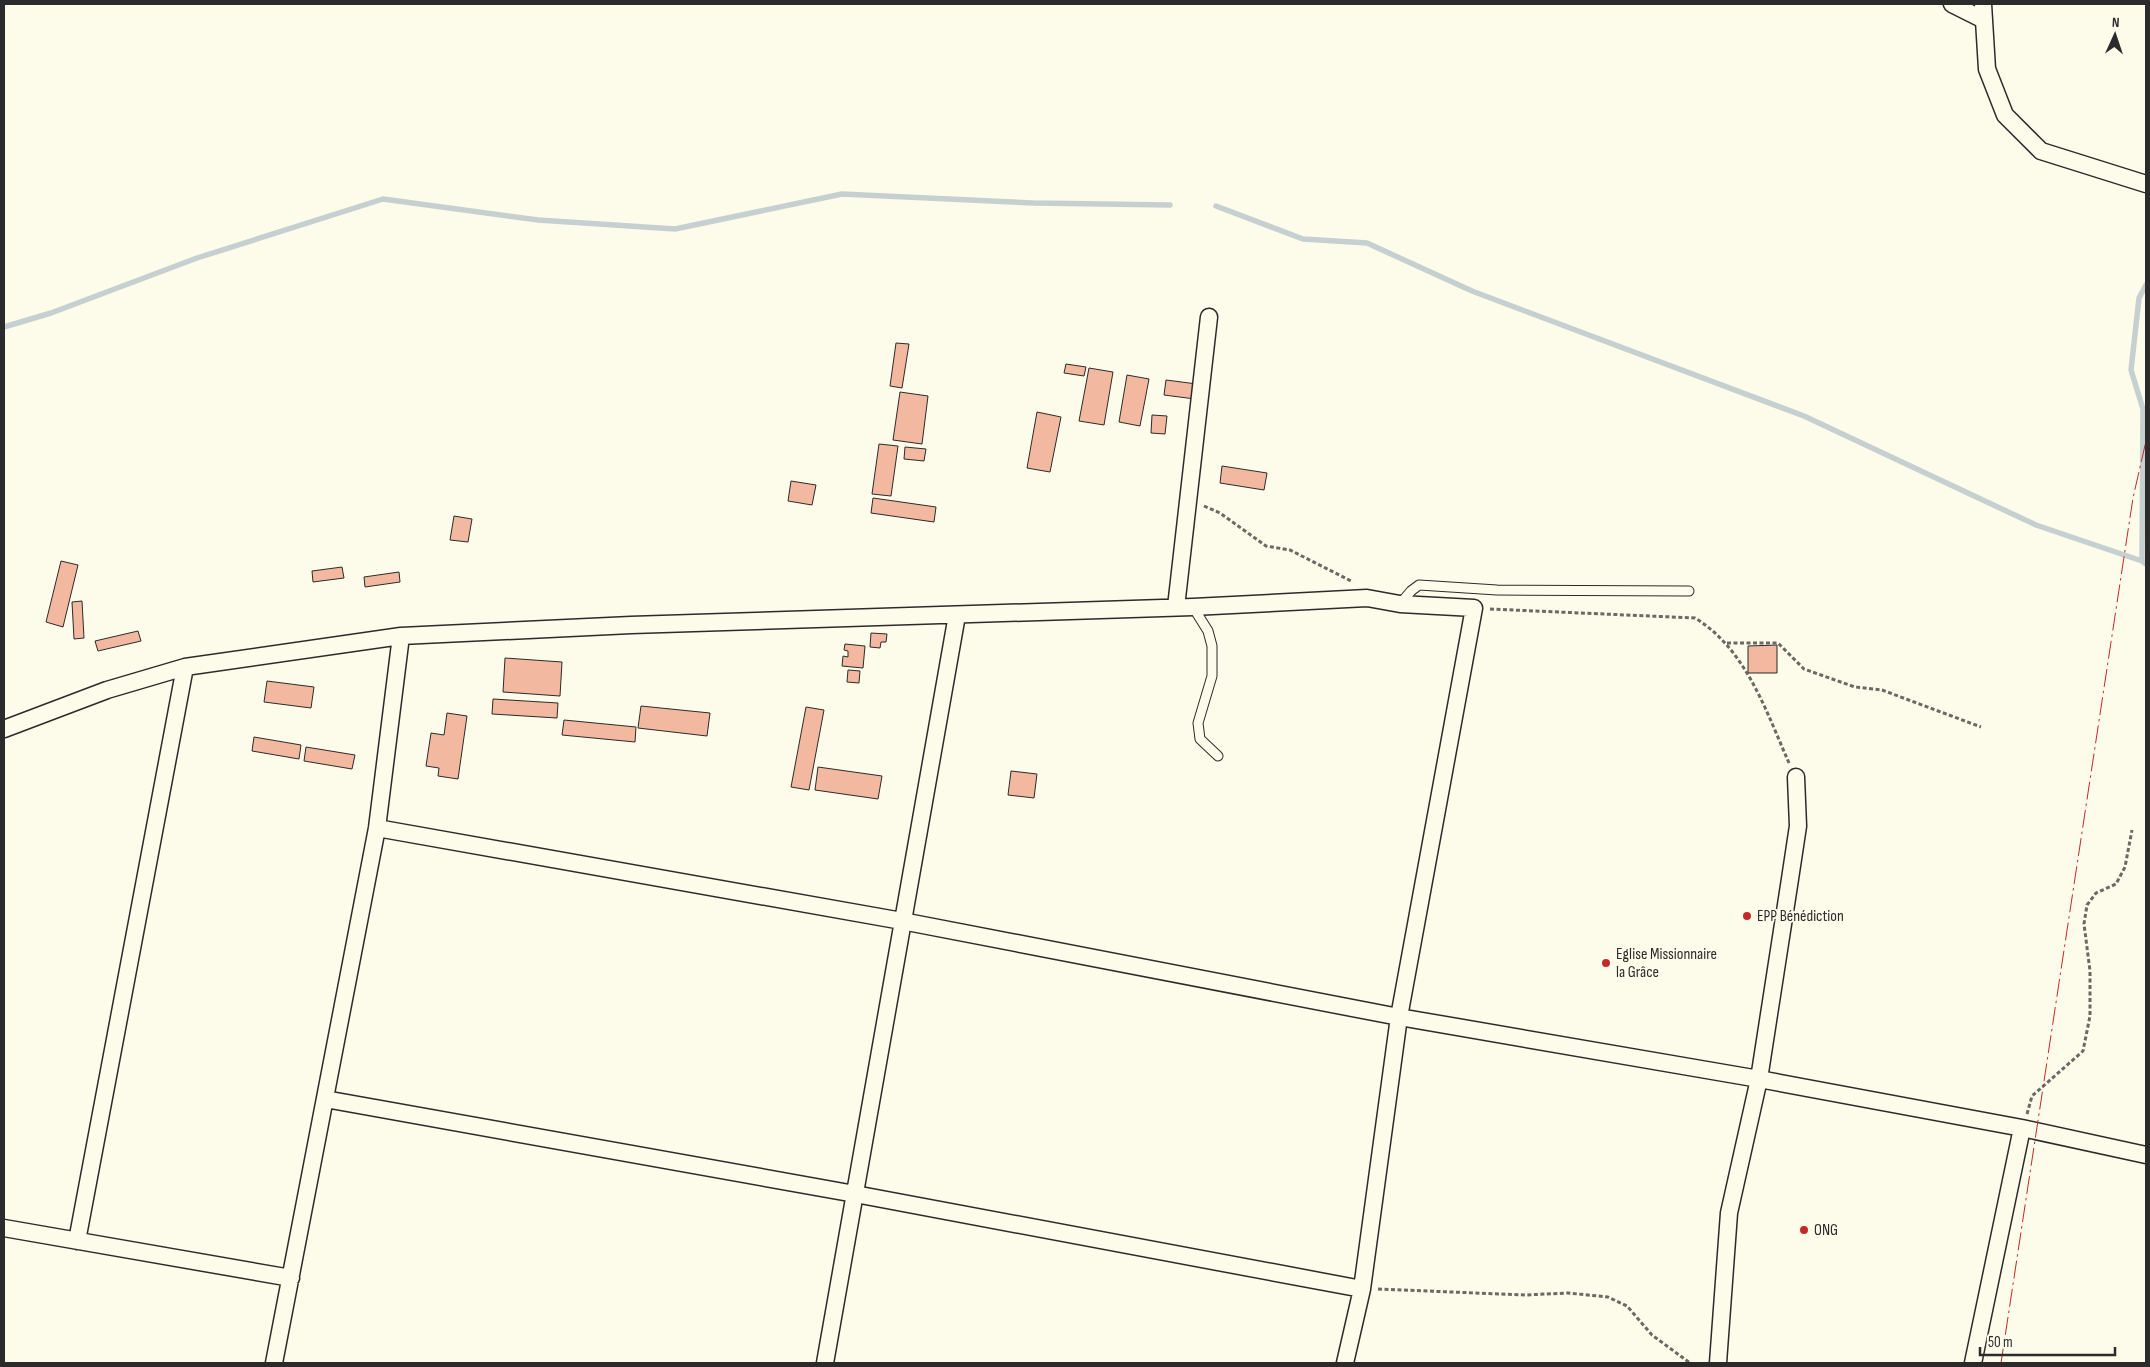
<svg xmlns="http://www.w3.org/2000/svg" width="2150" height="1367" viewBox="0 0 2150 1367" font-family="'Sofia Sans Condensed',sans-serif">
<rect width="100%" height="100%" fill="#fdfbea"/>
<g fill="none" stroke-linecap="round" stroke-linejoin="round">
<path stroke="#c7d0d0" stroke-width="5.5" d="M 1216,206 L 1303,239 L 1367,243 L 1472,291 L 1804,416 L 2036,525 L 2142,561 L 2146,564
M 4,327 L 51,313 L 197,258 L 383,199 L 538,220 L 675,229 L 842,194 L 1033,203 L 1170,205
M 2142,561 L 2143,409 L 2131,370 L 2139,298 L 2146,285"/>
</g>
<path fill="#f2b8a0" stroke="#2b2b2b" d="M 896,343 L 909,344 L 902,388 L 890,386 Z
M 1066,364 L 1086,367 L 1084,376 L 1064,373 Z
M 1089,368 L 1113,372 L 1104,425 L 1079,421 Z
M 1127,375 L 1149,379 L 1140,426 L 1119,422 Z
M 1166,380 L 1197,384 L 1195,399 L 1164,395 Z
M 900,392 L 928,396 L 922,444 L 893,440 Z
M 1037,412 L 1061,417 L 1050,472 L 1027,468 Z
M 1152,415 L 1167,416 L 1165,434 L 1151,433 Z
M 879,444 L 898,446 L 891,496 L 872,494 Z
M 905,447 L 926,449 L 924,461 L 904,459 Z
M 1222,466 L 1267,473 L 1264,490 L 1220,483 Z
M 791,481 L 816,485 L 812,505 L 788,501 Z
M 873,498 L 936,507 L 934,522 L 871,513 Z
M 454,516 L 472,519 L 468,542 L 450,540 Z
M 61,561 L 78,565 L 63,627 L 46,622 Z
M 342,567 L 344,578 L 313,582 L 312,571 Z
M 399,572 L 400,582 L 365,587 L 364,577 Z
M 82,601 L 84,638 L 74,639 L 72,602 Z
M 138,631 L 141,641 L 98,651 L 95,641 Z
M 871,633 L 887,634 L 886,642 L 881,642 L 880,648 L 870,647 Z
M 845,644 L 865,646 L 863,668 L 842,666 L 843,656 L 848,657 L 848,651 L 844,650 Z
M 1777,645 L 1777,673 L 1748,673 L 1748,646 Z
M 505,658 L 562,662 L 560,696 L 503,692 Z
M 848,670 L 860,671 L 859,683 L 847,682 Z
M 267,681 L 314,687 L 311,708 L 264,702 Z
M 493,699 L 558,703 L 557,718 L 492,714 Z
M 641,706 L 710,713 L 707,736 L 638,728 Z
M 806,707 L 824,710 L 809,790 L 791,787 Z
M 447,713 L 467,716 L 458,779 L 438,776 L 439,768 L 426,766 L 431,733 L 444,735 Z
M 564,720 L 636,727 L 635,742 L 562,735 Z
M 254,737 L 301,745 L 299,759 L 252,751 Z
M 306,747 L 355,755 L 352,769 L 304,761 Z
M 818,767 L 882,776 L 878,799 L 815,790 Z
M 1011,771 L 1037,774 L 1034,798 L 1008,795 Z"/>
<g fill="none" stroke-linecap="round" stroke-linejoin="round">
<defs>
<path id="service" d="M 1400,604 L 1411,591 L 1419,585 L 1497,590 L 1689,591
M 1193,607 L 1208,631 L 1212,646 L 1212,676 L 1198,723 L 1200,739 L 1218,756"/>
<path id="minor" d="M 1952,4 L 1984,20
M 1983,4 L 1987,69 L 2005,115 L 2041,151 L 2146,184
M 1176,607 L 1209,317
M 4,729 L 107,690 L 185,667 L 401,636 L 631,625 L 1193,607 L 1367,598 L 1400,604 L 1474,608 L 1399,1017 L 1362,1289 L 1345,1363
M 377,828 L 902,921 L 1399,1017 L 1759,1079 L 2022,1128 L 2146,1155
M 325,1099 L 855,1194 L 1362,1289
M 4,1228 L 291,1278
M 77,1241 L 185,667
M 274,1363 L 377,828 L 401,636
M 825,1363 L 957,615
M 1718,1363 L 1729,1213 L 1759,1079 L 1790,879 L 1798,826 L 1796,777
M 1973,1363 L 2022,1128"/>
</defs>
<use href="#service" stroke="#2b2b2b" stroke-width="11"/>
<use href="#minor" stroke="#2b2b2b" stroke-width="19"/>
<path stroke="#6a6964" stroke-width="3" stroke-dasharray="4 2.5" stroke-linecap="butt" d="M 1204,506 L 1220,513 L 1266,546 L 1290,550 L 1353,582
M 1490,609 L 1695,618 C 1746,649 1766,711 1789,763
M 1727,643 L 1778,643 L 1804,669 L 1855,687 L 1882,690 L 1981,727
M 2027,1114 L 2032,1096 L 2083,1051 L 2090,1016 L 2090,971 L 2084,924 L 2087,905 L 2096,893 L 2116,884 L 2125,867 L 2132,830
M 1378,1289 L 1525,1295 L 1568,1293 L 1608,1297 L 1627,1306 L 1652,1335 L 1690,1363"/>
<use href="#service" stroke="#fdfbea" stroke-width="9"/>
<use href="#minor" stroke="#fdfbea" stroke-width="16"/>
<path stroke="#c62828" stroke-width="1" stroke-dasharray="18 4 2.5 4" stroke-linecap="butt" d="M 2001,1363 L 2133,498 L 2146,441"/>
</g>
<g fill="#c62828" stroke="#fdfbea" stroke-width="2">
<circle cx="1747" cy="916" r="5"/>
<circle cx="1606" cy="963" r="5"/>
<circle cx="1804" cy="1230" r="5"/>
</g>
<g text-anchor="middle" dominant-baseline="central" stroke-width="4" stroke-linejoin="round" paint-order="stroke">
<g font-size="16" fill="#2b2b2b" stroke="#fdfbea" text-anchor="start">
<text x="1757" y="916">EPP Bénédiction</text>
<text x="1616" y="954">Eglise Missionnaire<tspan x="1616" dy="18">la Grâce</tspan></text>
<text x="1814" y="1230">ONG</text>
</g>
</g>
<rect width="2150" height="1367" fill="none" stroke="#2b2b2b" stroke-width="10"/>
<g transform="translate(2115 35) rotate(3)" stroke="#fdfbea" stroke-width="4" paint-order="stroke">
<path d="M0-4L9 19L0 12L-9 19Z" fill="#2b2b2b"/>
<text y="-8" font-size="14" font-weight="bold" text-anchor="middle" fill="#2b2b2b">N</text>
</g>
<path d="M1980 1347v8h135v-8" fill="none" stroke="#2b2b2b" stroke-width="2.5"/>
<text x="1988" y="1347" font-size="15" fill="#2b2b2b" stroke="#fdfbea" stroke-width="4" paint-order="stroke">50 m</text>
</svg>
